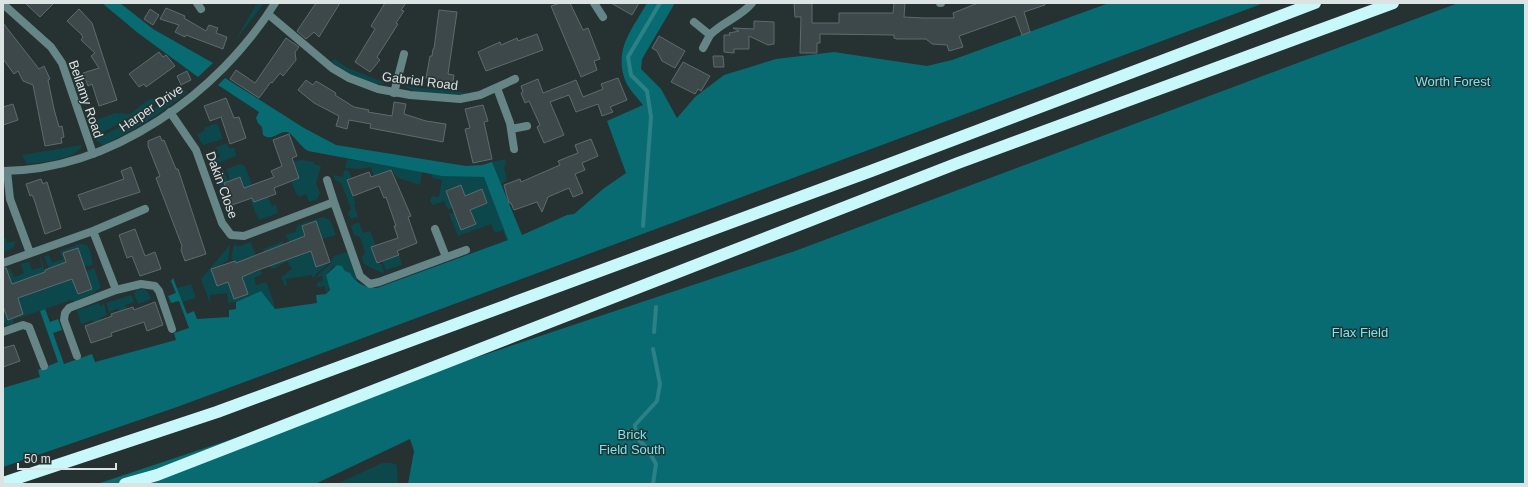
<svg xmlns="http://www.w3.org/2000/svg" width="1528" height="487" viewBox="0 0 1528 487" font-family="Helvetica,sans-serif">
<rect width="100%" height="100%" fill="#263132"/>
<path fill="#0c484b" d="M 257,3 L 264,3 L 235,41 Z
M 334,59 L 348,68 L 385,83 C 371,88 343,70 332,62 Z
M 181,85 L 177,91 L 96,136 L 91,122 L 115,113 L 130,114 C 141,108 146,95 161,99 L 166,94 Z
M 404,85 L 411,87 L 469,93 C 457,96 411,95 404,85 Z
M 186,91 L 187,92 C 161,113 134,131 103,145 L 95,140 Z
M 217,123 L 223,139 L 203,145 L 197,135 L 205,130 L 204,128 Z
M 227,143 L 229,148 L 235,148 L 236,156 L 212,165 L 209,162 L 220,157 L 216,147 Z
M 82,145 C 77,160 41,162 27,164 L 22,155 Z
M 347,159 L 422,172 L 420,185 L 396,177 L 393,170 L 374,176 L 371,167 L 359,169 L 345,168 Z
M 505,159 L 506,163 L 504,168 L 507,180 L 501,184 L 492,162 Z
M 301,160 L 314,162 L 314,164 L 321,166 L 316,183 L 320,193 L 317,199 L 309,202 L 306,194 L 299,197 L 299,195 L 297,195 L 291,181 L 299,178 L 293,162 Z
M 240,164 L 245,166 L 252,185 L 248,186 L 250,191 L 247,191 L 240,177 L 230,180 L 226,169 Z
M 224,170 L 228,181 L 224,183 L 226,191 L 220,188 L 214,175 Z
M 344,170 L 349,171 L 352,179 L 347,181 L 356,204 L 354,205 L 358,217 L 351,219 L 348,214 L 351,208 L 341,183 L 335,180 L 333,175 L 343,177 Z
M 431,174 L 485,177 L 508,240 L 506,240 L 503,230 L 495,233 L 491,224 L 458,236 L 449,214 L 455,213 L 461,229 L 476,224 L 470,210 L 487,203 L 482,189 L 465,196 L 461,185 L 446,190 L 453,207 L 448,210 L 444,201 L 433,205 L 430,201 L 432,196 L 439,197 L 442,180 L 433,178 Z
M 268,197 L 272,206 L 276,205 L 278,213 L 259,220 L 250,200 Z
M 323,217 L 330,220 L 336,235 L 322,239 L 316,221 L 302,226 L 306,237 L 290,243 L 285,235 L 295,232 L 298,225 Z
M 359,222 L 363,233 L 370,231 L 376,246 L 372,248 L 377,263 L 382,264 L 384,272 L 382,273 L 364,264 L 362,258 L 365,252 L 360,237 L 354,235 L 351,226 Z
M 6,238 L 8,243 L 15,241 C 15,249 10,250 3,252 L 3,239 Z
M 284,241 L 283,245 L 272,265 L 311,251 L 316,266 L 330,262 L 316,274 L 313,279 L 312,275 L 286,279 L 287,286 L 285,286 L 281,277 L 292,269 L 287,261 L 275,268 L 270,268 L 263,249 Z
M 251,242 L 262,274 L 254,278 L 256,285 L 266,282 L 273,300 L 275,309 L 261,291 L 236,302 L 228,303 L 227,293 L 210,295 L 210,304 L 201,279 L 230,245 L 228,260 L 212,270 L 217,286 L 258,271 L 253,257 L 236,263 L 231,258 L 234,245 L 240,246 Z
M 80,244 L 87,245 C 92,252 91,258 93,265 L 88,266 L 67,265 L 49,269 L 44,256 L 49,255 L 52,263 L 63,259 L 60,251 Z
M 347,252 L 358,282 L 345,271 L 342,266 L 333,266 L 326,275 L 330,286 L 326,294 L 325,286 L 317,287 L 317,283 L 323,281 L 322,276 L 316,277 L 330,264 L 334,256 Z
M 399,255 L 402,265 L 386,270 L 382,261 Z
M 41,257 L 45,272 L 12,284 L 9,274 L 3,276 L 3,271 L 10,268 L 14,277 L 24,273 L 21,264 L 29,262 L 32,270 L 42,267 L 40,258 Z
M 94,268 L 101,288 L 95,291 L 95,293 L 75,301 L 71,300 L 13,320 L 13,324 L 7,325 L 6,323 L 3,323 L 3,306 L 8,320 L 23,314 L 18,298 L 72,279 L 78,294 L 92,289 L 86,272 Z
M 191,284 L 196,298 L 182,302 L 177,288 Z
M 144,289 L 148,292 L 151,299 L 138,304 L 134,293 L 136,292 L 136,290 Z
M 131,295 L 134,302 L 125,305 L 126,309 L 119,311 L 118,308 L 109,312 L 106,303 Z
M 99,303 L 100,306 L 104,304 L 107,315 L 100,318 L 101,321 L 94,323 L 93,320 L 81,324 L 77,310 Z
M 382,463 L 391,463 L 397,465 L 398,484 L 337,484 Z"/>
<path fill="#076b71" d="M 102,3 L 120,3 L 153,29 L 213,63 L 198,77 L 138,33 Z
M 647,3 L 675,3 L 642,59 L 641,69 L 661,89 L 677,118 L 695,97 L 724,75 L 776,59 L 834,52 L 927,66 L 952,60 L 1109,3 L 1264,3 L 177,407 L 3,467 L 3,388 L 40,377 L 38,370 L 58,362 L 40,311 L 45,309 L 50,322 L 58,319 L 62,330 L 53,333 L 64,364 L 92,354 L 95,362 L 176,340 L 174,333 L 189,328 L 179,301 L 171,303 L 168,296 L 176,293 L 171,281 L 173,278 L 187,314 L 194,311 L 197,319 L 229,317 L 229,310 L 236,309 L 236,302 L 261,291 L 275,309 L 317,303 L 316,295 L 326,294 L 330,290 L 326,275 L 337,265 L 342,266 L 345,271 L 350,273 C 355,283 366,288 377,288 L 508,240 L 484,177 L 442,176 L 308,151 C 302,148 291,132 287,132 C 278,131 272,142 263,135 L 262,127 L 258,123 L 256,118 L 259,112 L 218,85 L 225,78 L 304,128 L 336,145 L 466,166 L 482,165 L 492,162 L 522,235 L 567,215 L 574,214 L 603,189 L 626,173 L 607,121 L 643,105 C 637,97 627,88 624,77 C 615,47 633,28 647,3 Z
M 1458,3 L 1525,3 L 1525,484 L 408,484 L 414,451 L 410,439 L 315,484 L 97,484 L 795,251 Z"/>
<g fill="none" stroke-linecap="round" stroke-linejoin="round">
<path stroke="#2b8186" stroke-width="4" d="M 643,226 L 651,117 L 647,91 L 631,75 L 628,57 L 660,3
M 654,332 L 656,307
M 653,484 L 656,464 L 647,448 L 636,437 L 635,425 L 657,401 L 660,384 L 653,349"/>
</g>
<path fill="#3c4849" stroke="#5e6b6c" d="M 25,3 L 54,3 L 40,17 Z
M 316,3 L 340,3 L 319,37 L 314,32 L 306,39 L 297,31 Z
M 385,3 L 406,3 L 401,10 L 404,11 L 396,23 L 398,24 L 377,57 L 380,60 L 370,72 L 355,62 L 375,29 L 371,26 Z
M 560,3 L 570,3 L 583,30 L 588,28 L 600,59 L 594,61 L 597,70 L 581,77 L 551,6 Z
M 611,3 L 639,3 L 632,15 Z
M 794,3 L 812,3 L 812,23 L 839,23 L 839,13 L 893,13 L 894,3 L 905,3 L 904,17 L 924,18 L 954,18 L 953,13 L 978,3 L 1045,3 L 1045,5 L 1024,12 L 1030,32 L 1022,35 L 1015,16 L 959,36 L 963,47 L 949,51 L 947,45 L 932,44 L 926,39 L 897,39 L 894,38 L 894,35 L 820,34 L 820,43 L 817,43 L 817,53 L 800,53 L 801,17 L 795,17 Z
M 166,8 L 185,16 L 184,18 L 206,31 L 209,25 L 218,28 L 216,33 L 227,37 L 223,49 L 186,35 L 185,37 L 175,32 L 179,25 L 160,19 Z
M 79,9 L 92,23 L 117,100 L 99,106 L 92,84 L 88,86 L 83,73 L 99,68 L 91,56 L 95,53 L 81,40 L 83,37 L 81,34 L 67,21 Z
M 150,9 L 159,15 L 153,25 L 144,19 Z
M 439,10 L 457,12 L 448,74 L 454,75 L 452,87 L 428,84 L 429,78 L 426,78 L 430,56 L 432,56 L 433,49 L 434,49 Z
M 754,21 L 774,22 L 774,44 L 768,45 L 749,36 L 749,49 L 734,49 L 734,53 L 724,52 L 724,35 L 730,35 L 729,33 L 739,31 L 733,28 L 754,29 Z
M 3,23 L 39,69 L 44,66 L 50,79 L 48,80 L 54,109 L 59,127 L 62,126 L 64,137 L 61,138 L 62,143 L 45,146 L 33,85 L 23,81 L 18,71 L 14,74 L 3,59 Z
M 537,34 L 543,50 L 486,71 L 478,52 L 500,42 L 501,45 L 517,38 L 518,41 Z
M 659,36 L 685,51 L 675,68 L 662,61 L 657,51 L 652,48 Z
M 286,38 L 299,47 L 295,52 L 296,60 L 283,76 L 280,73 L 272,83 L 271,82 L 259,98 L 230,79 L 236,70 L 255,83 Z
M 159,52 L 163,57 L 166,55 L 175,66 L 146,87 L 144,84 L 139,87 L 129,74 Z
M 713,56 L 723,56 L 724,67 L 714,67 Z
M 683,62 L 710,76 L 701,91 L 698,89 L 695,94 L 671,82 Z
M 187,71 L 191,80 L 181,85 L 177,76 Z
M 618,78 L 627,100 L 610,107 L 613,112 L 602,116 L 598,104 L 576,112 L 569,95 L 550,102 L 564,135 L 544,143 L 537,127 L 540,125 L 529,101 L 525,103 L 521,93 L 523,92 L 521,86 L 538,79 L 543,93 L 576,80 L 583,97 L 603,89 L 601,84 Z
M 306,80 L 313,85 L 316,81 L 336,93 L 335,95 L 354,107 L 369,110 L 368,112 L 392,116 L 394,102 L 406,104 L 404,114 L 426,121 L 446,124 L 443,142 L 370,128 L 371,124 L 349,120 L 347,129 L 336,126 L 339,116 L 314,103 L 298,90 Z
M 226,98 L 234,118 L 239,117 L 246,138 L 230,144 L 221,117 L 210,121 L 204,106 Z
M 13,104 L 18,120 L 3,125 L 3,107 Z
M 483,105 L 488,121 L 484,122 L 492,159 L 473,163 L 465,129 L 470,128 L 465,109 Z
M 289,134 L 297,156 L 292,158 L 299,178 L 274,188 L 276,194 L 254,202 L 252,198 L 232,205 L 224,183 L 240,177 L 244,188 L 274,177 L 271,171 L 282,166 L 273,140 Z
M 160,136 L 162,141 L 164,140 L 176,169 L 178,169 L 206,254 L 185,261 L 181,250 L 182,246 L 156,178 L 160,176 L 148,146 L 148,141 Z
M 591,139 L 598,156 L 582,163 L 585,170 L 575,174 L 583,193 L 573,197 L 569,188 L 548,197 L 542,212 L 537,202 L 514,210 L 511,203 L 509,203 L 504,185 L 520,179 L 521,182 L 560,165 L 558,161 L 578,153 L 575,145 Z
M 131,167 L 140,192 L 84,210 L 78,195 L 124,179 L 121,171 Z
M 391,170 L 411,216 L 408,217 L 417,243 L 397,251 L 399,255 L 377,263 L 371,247 L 398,238 L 394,226 L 396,226 L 386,197 L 384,198 L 379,186 L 353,196 L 347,180 L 369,172 L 371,177 Z
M 41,179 L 43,184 L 47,182 L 61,228 L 45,234 L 34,199 L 32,195 L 30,196 L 26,184 Z
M 461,185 L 465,196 L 482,189 L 487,203 L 470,210 L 476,224 L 461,230 L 446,191 Z
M 316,221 L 330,262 L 316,267 L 311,251 L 258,270 L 242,277 L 248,294 L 234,299 L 228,282 L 217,286 L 211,269 L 235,261 L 236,263 L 305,236 L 302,226 Z
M 135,229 L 145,256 L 155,252 L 161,269 L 140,276 L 132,256 L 127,258 L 119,235 Z
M 78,248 L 92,289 L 78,294 L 72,279 L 18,298 L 23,314 L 8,320 L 3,306 L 3,268 L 6,268 L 12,284 L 45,272 L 45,270 L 66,262 L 63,253 Z
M 155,302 L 163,325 L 147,331 L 144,322 L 111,333 L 112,336 L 91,343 L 85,326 L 112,316 L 111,314 L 133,307 L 134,310 Z
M 14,345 L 20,361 L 3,367 L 3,348 Z"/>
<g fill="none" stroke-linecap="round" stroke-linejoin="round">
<path stroke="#658587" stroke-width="8" d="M 197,3 L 201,9
M 594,3 L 603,17
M 940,3 L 941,3
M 3,4 L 51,47 L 62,63 L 93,154
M 268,14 L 332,68 L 349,78 L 378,89 L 410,95 L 460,99 L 480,95 L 515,79
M 694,22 L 710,35 L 703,48
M 710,35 C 722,22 741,17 752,3
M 497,88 L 510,123 L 514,149
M 394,93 L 404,54
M 170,112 L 196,150 L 222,223 L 231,235 L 244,236 L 334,202 L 360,276 L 370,284 L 379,282 L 466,250
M 511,129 L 527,126
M 7,171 L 10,199 L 30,253
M 327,180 L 334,202
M 435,229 L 446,257
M 93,231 L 145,209
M 3,263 L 93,231 L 116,290 L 141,284 L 155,286 L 159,291 L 172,329
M 3,332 L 23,325 L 29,327 L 44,366
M 77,356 L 64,320 L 65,313 L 69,308 L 116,290"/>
<path stroke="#658587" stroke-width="8" d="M 3,171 C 112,170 219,93 275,3"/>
<path stroke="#c9f8fb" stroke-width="12" d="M 3,483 L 217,412 L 871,171 L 1315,3
M 125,484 L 157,475 L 958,163 L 1393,3"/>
</g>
<g text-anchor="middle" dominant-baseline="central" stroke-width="3" stroke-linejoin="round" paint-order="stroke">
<g font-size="13" fill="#dce3e3" stroke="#263132">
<text transform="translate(420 81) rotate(7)">Gabriel Road</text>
<text transform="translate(86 99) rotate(71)">Bellamy Road</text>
<text transform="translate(151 108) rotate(-34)">Harper Drive</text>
<text transform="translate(222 185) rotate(70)">Dakin Close</text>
</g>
<g font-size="13" fill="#6feaf2" stroke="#263132">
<text x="1453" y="81">Worth Forest</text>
<text x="1360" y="332">Flax Field</text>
<text x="632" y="434">Brick<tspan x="632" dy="15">Field South</tspan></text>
</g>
</g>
<rect width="1528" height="487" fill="none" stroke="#dce3e3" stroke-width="8"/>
<path d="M18 463v6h98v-6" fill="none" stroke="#dce3e3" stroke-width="2"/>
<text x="24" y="463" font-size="12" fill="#dce3e3" stroke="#263132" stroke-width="3" paint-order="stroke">50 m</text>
</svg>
